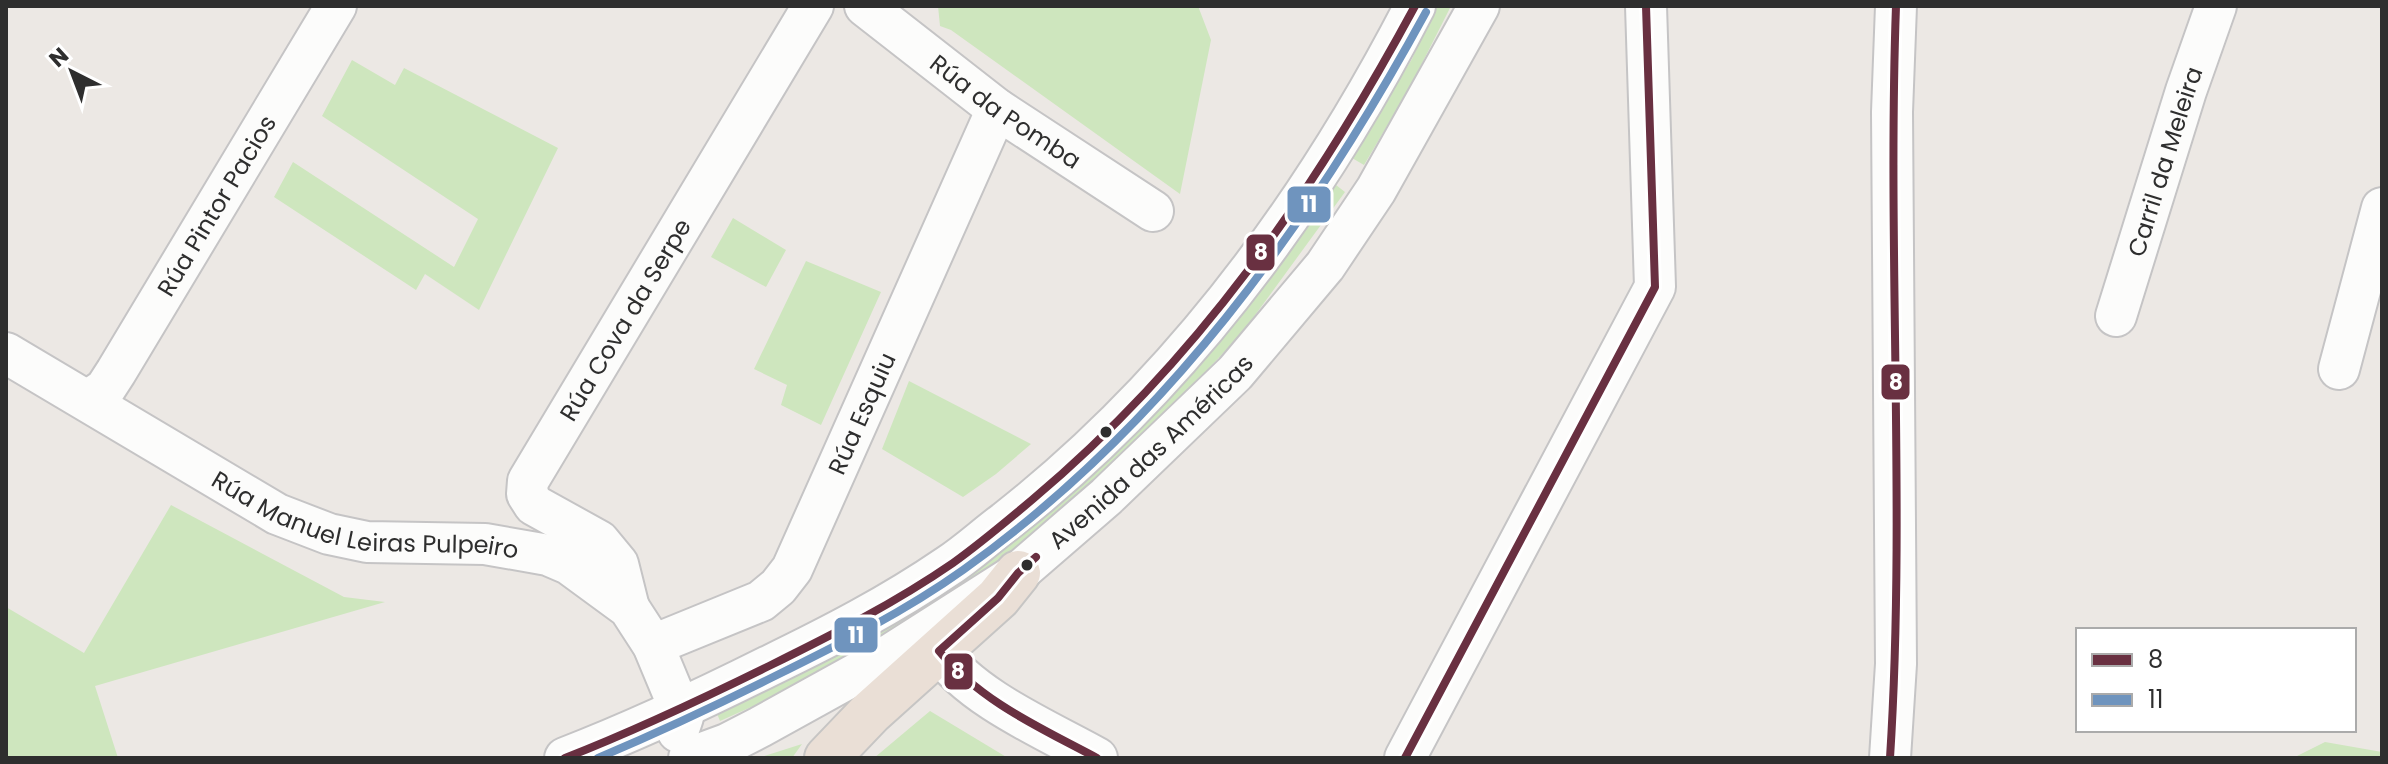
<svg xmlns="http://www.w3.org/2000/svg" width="2388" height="764" viewBox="0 0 2388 764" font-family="Poppins,sans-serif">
<rect width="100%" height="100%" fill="#ece8e4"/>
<path fill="#cee6be" d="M 938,6 L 1198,6 L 1211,40 L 1180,194 L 951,30 L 940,26 Z
M 1435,6 L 1451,6 L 1409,89 L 1364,165 L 1352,158 L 1412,59 Z
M 352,60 L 395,85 L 404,68 L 558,148 L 479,310 L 425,274 L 416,290 L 274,197 L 293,162 L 454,267 L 478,219 L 322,116 Z
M 1336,185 L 1345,192 L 1242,333 L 1182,397 L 1125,454 L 1001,562 L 943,606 L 798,686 L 720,721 L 716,711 L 1123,441 L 1210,352 L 1244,312 Z
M 733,218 L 786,250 L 766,287 L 711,257 Z
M 806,261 L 881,292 L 821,425 L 781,405 L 787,385 L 754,369 Z
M 909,381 L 1031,444 L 996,474 L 963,497 L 882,449 Z
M 171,505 L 344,597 L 385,602 L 95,686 L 118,758 L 6,758 L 6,607 L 84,653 Z
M 930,711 L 1008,758 L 874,758 Z
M 2325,742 L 2382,752 L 2382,758 L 2293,758 Z
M 802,744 L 792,758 L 758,758 Z"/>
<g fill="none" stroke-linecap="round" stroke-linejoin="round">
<defs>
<g id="minor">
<path id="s1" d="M 865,6 L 997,109 L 1153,211"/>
<path id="s2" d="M 2116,316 L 2186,91 L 2216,6"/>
<path id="s3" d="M 6,353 L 277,514 L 329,534 L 367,542 L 485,544 L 548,555 L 569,564 L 629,608 L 653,645 L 683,717 L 678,732"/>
<path d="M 2339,369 L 2382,208"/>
<path id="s4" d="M 89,400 L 105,389 L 116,372 L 336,6"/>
<path id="s5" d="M 629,608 L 618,564 L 599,541 L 534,505 L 527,494 L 528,481 L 813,6"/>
<path id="s6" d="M 653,645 L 761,601 L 778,587 L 792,569 L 997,109"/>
<path d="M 939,651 C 971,698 1047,730 1097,758"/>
<path d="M 565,758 C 635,731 703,699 769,666 C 831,636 891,605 948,566 C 968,553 986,536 1005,522 C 1180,385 1314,202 1415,6"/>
<path id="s7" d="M 689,758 L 727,744 L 760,727 L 883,659 L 1018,573 L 1107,496 L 1235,373 L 1325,266 L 1376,190 L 1479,6"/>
<path d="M 1405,758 L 1655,287 L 1646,6"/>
<path d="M 1890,758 L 1896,664 L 1892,112 L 1896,6"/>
</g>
<path id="highway" d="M 827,758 L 870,713 L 998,598 L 1018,573"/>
</defs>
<use href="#minor" stroke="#c5c4c5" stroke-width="44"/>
<use href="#highway" stroke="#c6c5c4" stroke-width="48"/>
<use href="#minor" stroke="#fcfcfb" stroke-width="40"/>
<use href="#highway" stroke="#eadfd6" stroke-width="44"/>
<defs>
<path id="bus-1" d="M 1036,557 L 1018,573 L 998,598 L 939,651 C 981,702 1041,728 1097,758
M 565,758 C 634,731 702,699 769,666 C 832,635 895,603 953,563 C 981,543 1007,521 1033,499 C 1197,361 1314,193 1415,6
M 1405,758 L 1655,287 L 1646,6
M 1890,758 C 1906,508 1887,256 1896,6"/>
<path id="bus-2" d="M 598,758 C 657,733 715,706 773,677 C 838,645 904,612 963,570 C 1164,427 1309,226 1426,12"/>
</defs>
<use href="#bus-1" stroke="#fff" stroke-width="14"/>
<use href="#bus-2" stroke="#fff" stroke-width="14"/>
<use href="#bus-1" stroke="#693041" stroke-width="8"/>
<use href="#bus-2" stroke="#6f94be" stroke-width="8"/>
</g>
<g fill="#2e2e2e" stroke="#fff" stroke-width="3">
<circle cx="1106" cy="432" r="7"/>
<circle cx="1027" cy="565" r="7"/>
</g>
<g text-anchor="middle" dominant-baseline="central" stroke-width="8" stroke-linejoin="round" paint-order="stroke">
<g font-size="24" fill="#2e2e2e" stroke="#fff">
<text stroke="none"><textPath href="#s1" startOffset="176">Rúa da Pomba</textPath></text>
<text stroke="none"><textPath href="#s2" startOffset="162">Carril da Meleira</textPath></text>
<text stroke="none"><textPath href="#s4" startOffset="234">Rúa Pintor Pacios</textPath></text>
<text stroke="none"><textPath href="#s5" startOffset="364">Rúa Cova da Serpe</textPath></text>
<text stroke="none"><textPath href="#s6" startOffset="332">Rúa Esquiu</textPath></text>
<text stroke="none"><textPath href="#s7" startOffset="558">Avenida das Américas</textPath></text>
<text stroke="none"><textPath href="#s3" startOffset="402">Rúa Manuel Leiras Pulpeiro</textPath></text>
</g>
</g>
<g stroke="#fff" stroke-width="3">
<rect x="1286" y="185" width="46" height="39" rx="8" fill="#6f94be"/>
<rect x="1245" y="233" width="31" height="39" rx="8" fill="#693041"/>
<rect x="1880" y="363" width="31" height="38" rx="8" fill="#693041"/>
<rect x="833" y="616" width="46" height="38" rx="8" fill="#6f94be"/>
<rect x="943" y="652" width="31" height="39" rx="8" fill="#693041"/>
</g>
<g font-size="22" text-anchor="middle" font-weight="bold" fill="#fff">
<text x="1309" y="212">11</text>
<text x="1261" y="260">8</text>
<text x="1896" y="390">8</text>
<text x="856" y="643">11</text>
<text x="958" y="679">8</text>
</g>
<rect width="2388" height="764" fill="none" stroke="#2e2e2e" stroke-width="16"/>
<rect x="2076" y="628" width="280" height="104" fill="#ffffff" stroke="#ababab" stroke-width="2"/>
<rect x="2092" y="654" width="40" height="12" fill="#693041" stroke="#ababab" stroke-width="2"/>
<text x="2148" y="668" font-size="24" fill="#2e2e2e">8</text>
<rect x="2092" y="694" width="40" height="12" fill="#6f94be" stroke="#ababab" stroke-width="2"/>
<text x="2148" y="708" font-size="24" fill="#2e2e2e">11</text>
<g transform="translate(72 72) rotate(318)" stroke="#ffffff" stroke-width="6" paint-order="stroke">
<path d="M0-6L14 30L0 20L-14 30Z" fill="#2e2e2e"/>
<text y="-12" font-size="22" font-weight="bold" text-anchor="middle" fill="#2e2e2e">N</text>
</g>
</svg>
